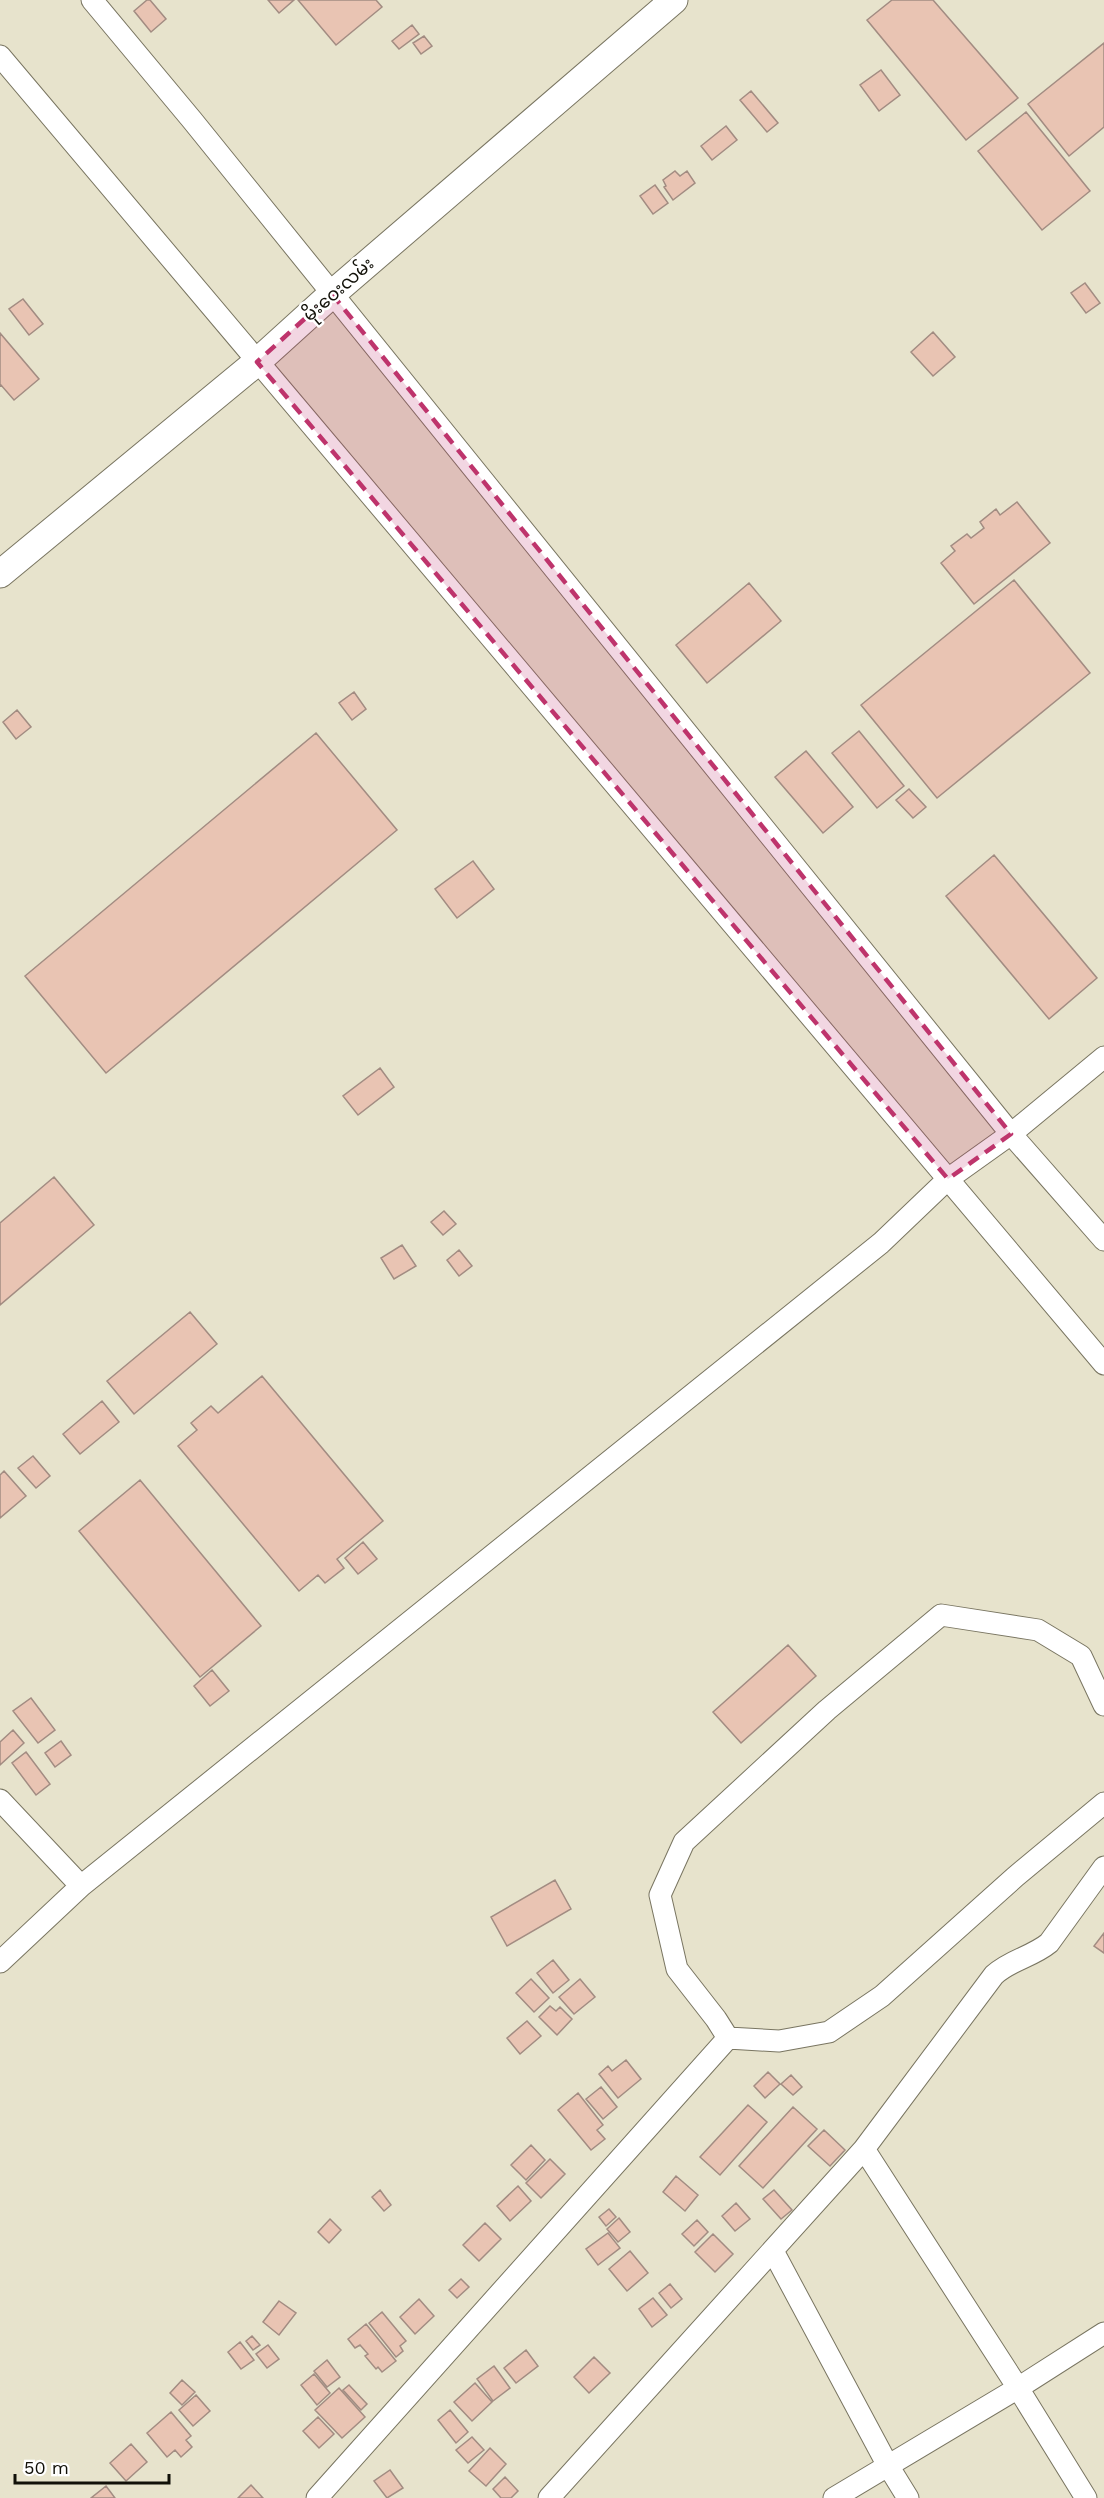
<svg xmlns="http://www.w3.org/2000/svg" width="1104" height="2498" viewBox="0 0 1104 2498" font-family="'Work Sans','Noto Sans Myanmar',sans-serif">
<rect width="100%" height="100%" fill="#e7e3cc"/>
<path fill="#e9c4b3" stroke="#a28c82" stroke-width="1.5" d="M 147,0 L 150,0 L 166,19 L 151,32 L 134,11 Z
M 268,0 L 294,0 L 279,13 Z
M 298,0 L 376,0 L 382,7 L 336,45 Z
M 892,0 L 933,0 L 1018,98 L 966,140 L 867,20 Z
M 412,25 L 419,34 L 399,49 L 392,41 Z
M 424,36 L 432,46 L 421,54 L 413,43 Z
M 1104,43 L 1104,127 L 1069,156 L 1028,104 Z
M 881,70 L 900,95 L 879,111 L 860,85 Z
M 751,91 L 778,123 L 767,132 L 740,100 Z
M 1026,112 L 1090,191 L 1042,230 L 978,151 Z
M 726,126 L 737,140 L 712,160 L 701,146 Z
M 675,171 L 680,176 L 687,171 L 695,183 L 673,200 L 664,187 L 666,186 L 663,180 Z
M 655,185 L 668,203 L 653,214 L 640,196 Z
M 1085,283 L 1100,303 L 1086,313 L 1071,293 Z
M 23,299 L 43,324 L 29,335 L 9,309 Z
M 933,332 L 955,357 L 933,376 L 911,352 Z
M 0,333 L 39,379 L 14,400 L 1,385 L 0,386 Z
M 1017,502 L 1050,543 L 974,604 L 941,563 L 955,551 L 951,546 L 967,534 L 971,538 L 984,528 L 980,522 L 996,509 L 1000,515 Z
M 1014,580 L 1090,673 L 937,798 L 861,705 Z
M 749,583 L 781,621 L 707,683 L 676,645 Z
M 354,692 L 366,709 L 352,720 L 339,703 Z
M 17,710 L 31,727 L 16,739 L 3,722 Z
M 859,731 L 904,786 L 877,808 L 832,753 Z
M 316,733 L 397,830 L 106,1073 L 25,976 Z
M 806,751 L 853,807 L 823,833 L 775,777 Z
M 909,789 L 926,807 L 913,818 L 896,800 Z
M 994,855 L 1097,978 L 1049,1019 L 946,896 Z
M 473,861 L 494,889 L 457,918 L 435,889 Z
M 380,1068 L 394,1087 L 358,1115 L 343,1096 Z
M 54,1177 L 94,1225 L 0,1305 L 0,1223 Z
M 444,1211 L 456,1224 L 443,1235 L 431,1222 Z
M 402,1245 L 416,1266 L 394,1279 L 381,1258 Z
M 459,1250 L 472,1266 L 459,1276 L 447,1260 Z
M 190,1312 L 217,1344 L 134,1414 L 107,1381 Z
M 262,1376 L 383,1521 L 337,1559 L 344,1568 L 325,1583 L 318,1575 L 299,1591 L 178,1446 L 197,1430 L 191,1423 L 211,1406 L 218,1413 Z
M 102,1401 L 119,1422 L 80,1454 L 63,1434 Z
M 33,1456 L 50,1476 L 36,1488 L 18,1468 Z
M 4,1471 L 26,1496 L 0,1518 L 0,1475 Z
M 140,1480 L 261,1626 L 200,1677 L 79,1531 Z
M 363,1542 L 377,1559 L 358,1574 L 345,1558 Z
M 788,1645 L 816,1676 L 741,1743 L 713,1712 Z
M 212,1670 L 229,1691 L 210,1706 L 194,1686 Z
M 31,1698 L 55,1730 L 38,1743 L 13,1711 Z
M 13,1730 L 24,1743 L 0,1765 L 0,1742 Z
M 61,1741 L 71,1755 L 55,1767 L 45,1753 Z
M 26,1752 L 50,1784 L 36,1795 L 12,1763 Z
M 555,1880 L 571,1909 L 507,1946 L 491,1917 Z
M 1104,1933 L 1104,1953 L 1094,1946 Z
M 553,1960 L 569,1980 L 553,1993 L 537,1973 Z
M 531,1979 L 549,1998 L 534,2012 L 516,1993 Z
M 580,1979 L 595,1997 L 574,2014 L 559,1997 Z
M 550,2006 L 556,2011 L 560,2007 L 572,2019 L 557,2035 L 539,2017 Z
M 527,2021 L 541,2036 L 520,2054 L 507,2038 Z
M 626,2060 L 641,2079 L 618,2098 L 599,2074 L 608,2066 L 612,2071 Z
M 768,2072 L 780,2084 L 765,2098 L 754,2086 Z
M 791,2075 L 802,2087 L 793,2095 L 781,2084 Z
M 601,2087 L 617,2107 L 603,2119 L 586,2099 Z
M 578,2093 L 603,2125 L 597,2130 L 605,2139 L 591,2150 L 558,2110 Z
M 748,2105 L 767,2122 L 720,2175 L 700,2157 Z
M 793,2107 L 817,2129 L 763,2188 L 739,2166 Z
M 824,2130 L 845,2150 L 830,2166 L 808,2146 Z
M 531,2145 L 545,2160 L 526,2180 L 511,2165 Z
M 550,2159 L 565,2174 L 541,2198 L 526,2183 Z
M 676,2176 L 698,2195 L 685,2211 L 663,2192 Z
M 518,2186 L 531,2201 L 510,2221 L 497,2206 Z
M 380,2190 L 391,2205 L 384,2211 L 372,2197 Z
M 774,2190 L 792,2210 L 781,2219 L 763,2199 Z
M 736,2203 L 750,2219 L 735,2231 L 722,2216 Z
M 609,2209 L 616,2217 L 606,2226 L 599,2217 Z
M 619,2218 L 630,2232 L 618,2242 L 607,2229 Z
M 330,2219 L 341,2230 L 329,2243 L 318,2232 Z
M 697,2220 L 708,2232 L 694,2246 L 682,2234 Z
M 485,2223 L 501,2239 L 479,2261 L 463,2245 Z
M 608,2233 L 620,2248 L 598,2265 L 586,2249 Z
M 713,2234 L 733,2254 L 715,2272 L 695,2252 Z
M 630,2251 L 648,2273 L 627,2291 L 609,2269 Z
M 461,2279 L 469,2287 L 457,2298 L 449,2290 Z
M 670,2284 L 682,2299 L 671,2308 L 659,2293 Z
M 653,2298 L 667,2315 L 652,2327 L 639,2309 Z
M 419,2299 L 434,2316 L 415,2334 L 400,2317 Z
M 279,2301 L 296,2313 L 279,2335 L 263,2322 Z
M 382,2312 L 406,2341 L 400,2346 L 403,2351 L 396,2357 L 369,2323 Z
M 366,2324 L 396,2361 L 382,2372 L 378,2367 L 376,2369 L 365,2356 L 368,2354 L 360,2345 L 355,2348 L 348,2339 Z
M 252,2336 L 260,2345 L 253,2350 L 246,2341 Z
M 240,2342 L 254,2360 L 241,2369 L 228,2352 Z
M 268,2345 L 279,2359 L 267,2368 L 256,2354 Z
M 526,2350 L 538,2366 L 516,2383 L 504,2368 Z
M 594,2357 L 610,2373 L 589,2393 L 574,2377 Z
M 327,2360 L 340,2377 L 327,2387 L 314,2371 Z
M 494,2366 L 510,2388 L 493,2401 L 477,2379 Z
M 314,2374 L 330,2393 L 317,2405 L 301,2385 Z
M 182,2380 L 195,2392 L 182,2405 L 170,2393 Z
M 475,2383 L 492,2402 L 472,2421 L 454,2402 Z
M 349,2385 L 367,2404 L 361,2410 L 343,2390 Z
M 339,2388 L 365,2417 L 342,2438 L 315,2410 Z
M 196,2395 L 210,2411 L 193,2426 L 179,2410 Z
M 450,2410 L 468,2432 L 456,2443 L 438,2420 Z
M 171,2412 L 191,2436 L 186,2440 L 192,2447 L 181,2457 L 175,2450 L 167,2457 L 147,2433 Z
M 318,2417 L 334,2434 L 319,2448 L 303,2431 Z
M 472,2437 L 484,2450 L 468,2463 L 456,2450 Z
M 131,2444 L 147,2462 L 126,2481 L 110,2463 Z
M 490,2448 L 506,2464 L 486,2486 L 469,2471 Z
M 390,2470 L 403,2488 L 387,2498 L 374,2481 Z
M 505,2477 L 518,2491 L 511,2498 L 501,2498 L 493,2489 Z
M 251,2485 L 263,2498 L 238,2498 Z
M 106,2486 L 115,2498 L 91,2498 Z"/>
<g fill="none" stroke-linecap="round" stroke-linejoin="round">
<defs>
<path id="minor" d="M 92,0 L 192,120 L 1011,1134 L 1104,1240
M 0,56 L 1104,1364
M 0,1800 L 81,1886
M 0,1962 L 81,1886 L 881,1243 L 948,1179 L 1011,1134 L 1104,1057
M 728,2038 L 716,2019 L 677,1969 L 660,1895 L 684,1842 L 827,1710 L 941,1615 L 1038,1630 L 1081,1656 L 1104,1705
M 728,2038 L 779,2041 L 829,2032 L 882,1996 L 1015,1877 L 1104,1803
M 773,2251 L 887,2464 L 908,2498
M 317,2498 L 728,2038
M 549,2498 L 864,2149
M 834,2498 L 1018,2388 L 1104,2333
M 1086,2498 L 1018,2388 L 864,2149 L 994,1975 C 1010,1960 1032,1957 1049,1943 L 1104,1867"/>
<path id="tertiary" d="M 0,574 L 257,362 L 332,294 L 674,0"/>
</defs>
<use href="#minor" stroke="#797561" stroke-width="23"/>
<use href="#tertiary" stroke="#797561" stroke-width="29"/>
<use href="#minor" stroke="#fff" stroke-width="21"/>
<use href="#tertiary" stroke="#fff" stroke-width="27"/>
</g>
<path fill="#be346c" fill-opacity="0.2" stroke="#be346c" stroke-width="4.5" stroke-dasharray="12 8" stroke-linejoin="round" d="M 332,294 L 1011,1134 L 948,1179 L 257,362 Z"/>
<g text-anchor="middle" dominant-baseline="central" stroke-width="5" stroke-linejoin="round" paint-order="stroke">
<g font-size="18" fill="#111008" stroke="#fff">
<text transform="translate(338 289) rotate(-41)">မိုးဝေးလမ်း</text>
</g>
</g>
<path d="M15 2474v9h154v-9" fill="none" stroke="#111008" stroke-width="3"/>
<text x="24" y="2474" font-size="18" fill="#111008" stroke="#ffffff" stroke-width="4.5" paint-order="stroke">50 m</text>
</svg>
